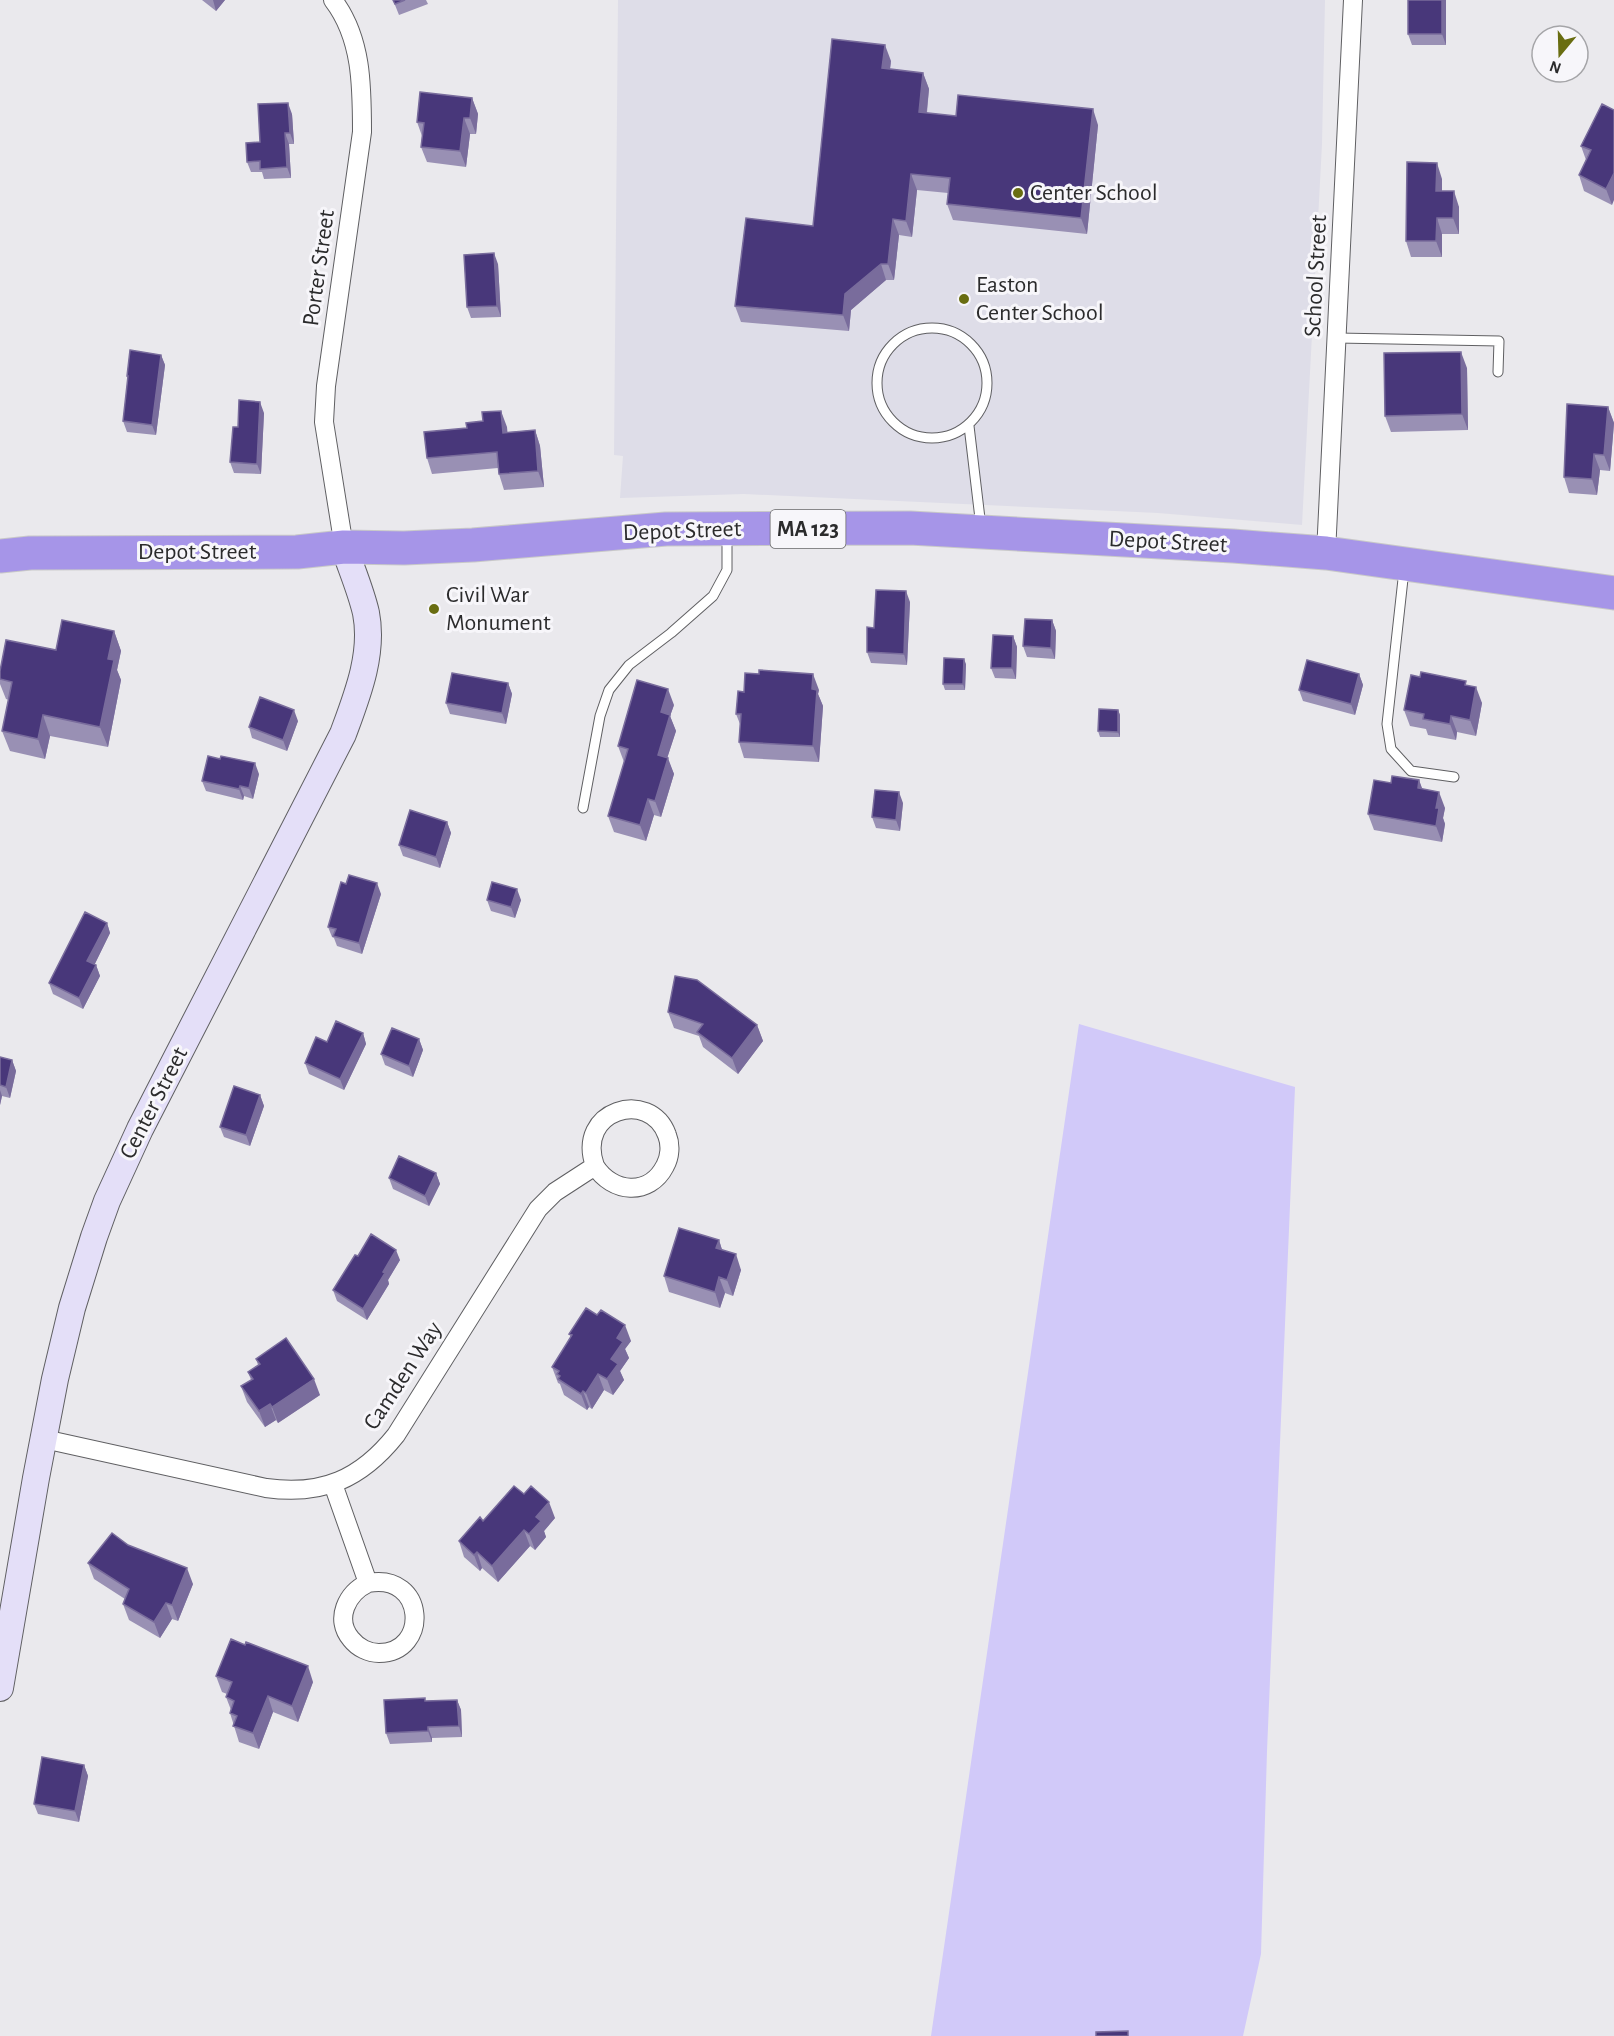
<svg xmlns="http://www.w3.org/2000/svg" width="1614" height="2036" viewBox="0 0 1614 2036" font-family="'Alegreya Sans',sans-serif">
<rect width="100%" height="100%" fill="#eae9ed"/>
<path fill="#dedde8" d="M 618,0 L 1325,0 L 1322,144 L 1302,525 L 1158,513 L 744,494 L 620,498 L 623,456 L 614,455 Z"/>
<path fill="#d1c9f9" d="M 1079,1024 L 1295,1087 L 1267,1751 L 1261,1954 L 1243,2036 L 931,2036 Z"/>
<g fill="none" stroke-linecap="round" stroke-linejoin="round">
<defs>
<path id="lane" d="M877 383a55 55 0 1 1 110 0a55 55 0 1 1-110 0Z
M 1337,338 L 1499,341 L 1498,372
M 969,426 L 981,527
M 1404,570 L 1387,724 L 1391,749 L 1411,771 L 1454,777
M 583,808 L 600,716 L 609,690 L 629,665 L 671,633 L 713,596 L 727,570 L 727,534"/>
<path id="street" d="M 333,0 C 362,38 362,86 362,132 L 326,386 L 324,422 L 344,547
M 1326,553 L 1353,0
M 44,1439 L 266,1488 C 322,1496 361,1479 396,1435 L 538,1209 L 555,1192 L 595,1166 C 612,1193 649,1197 665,1166 C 670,1157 671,1145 667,1135 C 650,1088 575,1110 595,1166
M 333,1484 L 368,1583 C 347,1593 334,1619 351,1639 C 358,1648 369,1653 379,1653 C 430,1653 426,1572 368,1583"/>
<path id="secondary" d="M 0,1688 L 36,1478 L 55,1379 L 72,1308 L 94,1237 L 107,1201 L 140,1129 L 343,734 C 357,696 374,654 366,613 C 361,591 351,568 344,547"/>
<path id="highway" d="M 0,556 L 30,553 L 297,552 L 344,547 L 404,548 L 473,545 L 666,529 L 910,528 L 1233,546 L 1326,553 L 1614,593"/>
</defs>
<use href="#lane" stroke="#5f5f62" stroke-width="11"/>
<use href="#street" stroke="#5f5f62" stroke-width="20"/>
<use href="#secondary" stroke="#5f5f62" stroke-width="28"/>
<use href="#highway" stroke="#c8c8c8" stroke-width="35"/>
<use href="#lane" stroke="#fff" stroke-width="9"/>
<use href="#street" stroke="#fff" stroke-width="18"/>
<use href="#secondary" stroke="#e4dff8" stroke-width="26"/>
<use href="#highway" stroke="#a695e8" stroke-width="33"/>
</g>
<path fill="#9990b4" d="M 202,0 L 225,0 L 216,11 Z
M 393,0 L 426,0 L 428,4 L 399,15 Z
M 1446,0 L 1446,45 L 1412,45 L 1408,34 Z
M 891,61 L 890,69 L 923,73 L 929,89 L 927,113 L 956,116 L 1098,125 L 1087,234 L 953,220 L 947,204 L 948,193 L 917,190 L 912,237 L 899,235 L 894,280 L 886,280 L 851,310 L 849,331 L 741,322 L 735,306 L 813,226 Z
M 472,98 L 478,114 L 476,134 L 470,134 L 466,167 L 427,162 L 421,147 L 422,136 L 417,122 Z
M 1602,104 L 1612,205 L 1584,191 L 1579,175 L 1586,160 L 1581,146 Z
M 292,114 L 294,144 L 289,144 L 291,178 L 264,179 L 262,172 L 251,172 L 247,162 L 260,142 Z
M 1442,179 L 1442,191 L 1459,207 L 1459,234 L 1442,234 L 1442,257 L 1411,257 L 1406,241 Z
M 498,264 L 501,317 L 471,318 L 467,307 Z
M 161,355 L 165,365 L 156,435 L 127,432 L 123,421 L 128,379 L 127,376 Z
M 1467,368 L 1468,430 L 1391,432 L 1385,416 Z
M 1608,407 L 1614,423 L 1610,471 L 1600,470 L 1597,495 L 1569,493 L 1564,477 Z
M 264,413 L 261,474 L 234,473 L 230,462 L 238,427 Z
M 507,427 L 507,432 L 535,430 L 540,446 L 544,487 L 504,490 L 499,474 L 498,468 L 432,474 L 427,458 Z
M 910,602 L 907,665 L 871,663 L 867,652 L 874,628 Z
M 1052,620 L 1056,631 L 1055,659 L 1027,657 L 1023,646 Z
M 114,631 L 121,651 L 117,670 L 121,680 L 108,747 L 50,736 L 45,759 L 10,751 L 2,731 L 9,700 L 6,699 L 0,684 L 0,671 L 56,650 Z
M 1013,636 L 1017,647 L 1016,679 L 995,678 L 991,668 Z
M 966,664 L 965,690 L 945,690 L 943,684 Z
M 1359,674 L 1363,685 L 1355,715 L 1303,701 L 1299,690 Z
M 508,683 L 512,694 L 506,724 L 450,714 L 446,703 Z
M 1467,686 L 1482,703 L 1476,736 L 1457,732 L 1456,740 L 1428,735 L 1426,729 L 1410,726 L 1404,710 Z
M 819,690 L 818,694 L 823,706 L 819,762 L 744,758 L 739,742 L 740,724 L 736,714 Z
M 674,705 L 670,716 L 676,731 L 667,758 L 674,774 L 661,817 L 654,815 L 646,841 L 614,832 L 608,816 L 624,762 L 618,746 Z
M 1118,710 L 1120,715 L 1120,737 L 1100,737 L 1098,731 Z
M 298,721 L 287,751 L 252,738 L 249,727 Z
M 259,774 L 253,799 L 244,796 L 243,800 L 206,791 L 202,781 Z
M 1419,780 L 1422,789 L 1445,808 L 1443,818 L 1445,824 L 1442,842 L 1374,830 L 1368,814 L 1391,783 Z
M 903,803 L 900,831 L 876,828 L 872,817 Z
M 447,822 L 451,833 L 440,868 L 403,856 L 399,845 Z
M 381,894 L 362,954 L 337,946 L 334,938 L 332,937 L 328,927 Z
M 487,900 L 521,900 L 515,918 L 491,911 Z
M 107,923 L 110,933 L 94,965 L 96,965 L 100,976 L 83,1009 L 53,994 L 49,983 Z
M 668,1012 L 757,1025 L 763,1041 L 738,1074 L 703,1047 L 699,1036 L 674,1028 Z
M 363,1033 L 366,1044 L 344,1090 L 309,1074 L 305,1063 L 327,1042 Z
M 419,1039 L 423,1050 L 413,1077 L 385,1065 L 381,1054 Z
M 0,1057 L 12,1060 L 16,1071 L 10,1098 L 2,1096 L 0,1105 Z
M 260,1095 L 264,1106 L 250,1146 L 224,1137 L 220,1127 Z
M 436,1173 L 440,1184 L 429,1206 L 393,1189 L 389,1178 Z
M 719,1240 L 722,1250 L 741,1270 L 733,1296 L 725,1293 L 720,1308 L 669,1292 L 664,1276 Z
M 358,1256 L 400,1260 L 388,1280 L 389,1284 L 367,1320 L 337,1301 L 333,1290 Z
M 569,1334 L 631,1341 L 625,1349 L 629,1358 L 620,1371 L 624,1380 L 613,1395 L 604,1390 L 592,1409 L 589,1407 L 587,1410 L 564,1395 L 560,1384 L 558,1383 L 552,1367 L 571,1338 Z
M 256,1359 L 320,1395 L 278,1423 L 276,1420 L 265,1427 L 247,1402 L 241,1386 L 251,1380 L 248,1372 L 258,1365 Z
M 524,1494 L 555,1518 L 544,1531 L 546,1537 L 535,1550 L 530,1546 L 498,1582 L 482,1568 L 480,1571 L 464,1557 L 459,1541 L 483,1521 Z
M 128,1545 L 193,1584 L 178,1621 L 172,1619 L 160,1638 L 129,1620 L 123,1604 L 125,1599 L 94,1579 L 88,1563 Z
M 216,1676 L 313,1682 L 298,1722 L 273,1712 L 259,1749 L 239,1742 L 230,1713 L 231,1710 L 226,1697 L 227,1694 L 222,1692 Z
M 425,1698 L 425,1701 L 457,1700 L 461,1710 L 462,1737 L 432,1738 L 432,1742 L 390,1744 L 386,1733 Z
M 84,1765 L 88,1776 L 79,1822 L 38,1814 L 34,1804 Z"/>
<path fill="#796c9c" d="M 213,0 L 225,0 L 216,11 Z
M 1442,0 L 1446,0 L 1446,45 L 1442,34 Z
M 885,45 L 891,61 L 888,84 L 882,68 Z
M 923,73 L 929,89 L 925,128 L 919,112 Z
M 472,98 L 478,114 L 476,134 L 470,118 Z
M 288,103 L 292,114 L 294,144 L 290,133 Z
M 1093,109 L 1098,125 L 1087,234 L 1081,218 Z
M 464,118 L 470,134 L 466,167 L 460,151 Z
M 285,133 L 289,144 L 291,178 L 287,167 Z
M 1437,163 L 1442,179 L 1442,207 L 1436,191 Z
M 1614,173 L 1614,200 L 1612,205 L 1606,189 Z
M 911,174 L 917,190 L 912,237 L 906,221 Z
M 1454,191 L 1459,207 L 1459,234 L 1453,218 Z
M 1437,218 L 1442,234 L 1442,257 L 1436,241 Z
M 893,219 L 899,235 L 894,280 L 888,264 Z
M 494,253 L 498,264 L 501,317 L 497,306 Z
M 881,264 L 886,280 L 851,310 L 849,331 L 843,315 L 845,294 Z
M 1461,352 L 1467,368 L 1468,430 L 1462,414 Z
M 161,355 L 165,365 L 156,435 L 152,425 Z
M 260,402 L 264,413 L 261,474 L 257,464 Z
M 1608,407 L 1614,423 L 1610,471 L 1604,455 Z
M 501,411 L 507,427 L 509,449 L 503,433 Z
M 535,430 L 540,446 L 544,487 L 538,471 Z
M 1594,454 L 1600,470 L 1597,495 L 1592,479 Z
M 906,591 L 910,602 L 907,665 L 904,654 Z
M 1052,620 L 1056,631 L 1055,659 L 1051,648 Z
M 114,631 L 121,651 L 117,670 L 121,680 L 108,747 L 100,727 L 108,659 Z
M 1013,636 L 1017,647 L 1016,679 L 1012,668 Z
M 964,659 L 966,664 L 965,690 L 963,684 Z
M 813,674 L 819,690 L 818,694 L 823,706 L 819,762 L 813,746 L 812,689 Z
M 1359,674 L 1363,685 L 1355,715 L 1351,704 Z
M 508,683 L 512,694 L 506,724 L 502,713 Z
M 1476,687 L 1482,703 L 1476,736 L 1470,720 Z
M 668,689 L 674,705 L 670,716 L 676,731 L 663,771 L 658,755 L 661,712 Z
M 294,710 L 298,721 L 287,751 L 283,740 Z
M 1118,710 L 1120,715 L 1120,737 L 1118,732 Z
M 43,715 L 50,736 L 45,759 L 38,739 Z
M 1451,716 L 1457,732 L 1456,740 L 1450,724 Z
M 668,758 L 674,774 L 661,817 L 655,801 Z
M 255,763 L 259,774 L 253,799 L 249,788 Z
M 1419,780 L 1425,796 L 1418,788 Z
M 240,786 L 244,796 L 243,800 L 239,789 Z
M 899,792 L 903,803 L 900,831 L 896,820 Z
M 1439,792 L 1445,808 L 1443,818 L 1445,824 L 1442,842 L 1436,826 L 1436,808 Z
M 648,799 L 654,815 L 646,841 L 640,825 Z
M 447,822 L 451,833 L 440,868 L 436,857 Z
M 377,883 L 381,894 L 362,954 L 359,943 Z
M 517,889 L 521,900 L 515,918 L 511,907 Z
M 107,923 L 110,933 L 91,972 L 87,961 Z
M 96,965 L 100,976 L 83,1009 L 79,998 Z
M 757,1025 L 763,1041 L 738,1074 L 732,1058 Z
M 363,1033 L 366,1044 L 344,1090 L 340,1079 Z
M 419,1039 L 423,1050 L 413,1077 L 409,1066 Z
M 12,1060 L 16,1071 L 10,1098 L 6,1087 Z
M 0,1090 L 2,1096 L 0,1105 Z
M 260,1095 L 264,1106 L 250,1146 L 246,1135 Z
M 436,1173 L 440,1184 L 429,1206 L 425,1196 Z
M 719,1240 L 724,1256 L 716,1248 Z
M 396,1250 L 400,1260 L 388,1280 L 389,1284 L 367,1320 L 363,1309 L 383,1272 Z
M 736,1254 L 741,1270 L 733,1296 L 727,1280 Z
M 719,1277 L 725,1293 L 720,1308 L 715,1292 Z
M 625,1325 L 631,1341 L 625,1349 L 629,1358 L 620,1371 L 624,1380 L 613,1395 L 607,1379 L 617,1338 Z
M 598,1374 L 604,1390 L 592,1409 L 586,1393 Z
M 314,1379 L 320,1395 L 278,1423 L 272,1407 Z
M 583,1391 L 589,1407 L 587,1410 L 581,1394 Z
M 270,1404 L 276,1420 L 265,1427 L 259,1411 Z
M 549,1502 L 555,1518 L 544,1531 L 546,1537 L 535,1550 L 529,1534 L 536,1517 Z
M 524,1530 L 530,1546 L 498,1582 L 492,1566 Z
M 477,1552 L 482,1568 L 480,1571 L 474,1555 Z
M 187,1568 L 193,1584 L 178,1621 L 172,1605 Z
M 166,1603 L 172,1619 L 160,1638 L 154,1622 Z
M 308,1666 L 313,1682 L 298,1722 L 292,1706 Z
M 268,1696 L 273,1712 L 259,1749 L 253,1733 Z
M 457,1700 L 461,1710 L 462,1737 L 459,1726 Z
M 428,1727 L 432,1738 L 432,1742 L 428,1731 Z
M 84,1765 L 88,1776 L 79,1822 L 75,1811 Z"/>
<path fill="#48377a" stroke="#796c9c" stroke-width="1.5" d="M 393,0 L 405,0 L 395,4 Z
M 1408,0 L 1442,0 L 1442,34 L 1408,34 Z
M 832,39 L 885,45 L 882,68 L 923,73 L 919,112 L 956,116 L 958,95 L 1093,109 L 1081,218 L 947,204 L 950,178 L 911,174 L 906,221 L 893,219 L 888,264 L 881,264 L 845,294 L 843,315 L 735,306 L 746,218 L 813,226 Z
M 420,92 L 472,98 L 470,118 L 464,118 L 460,151 L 421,147 L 424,123 L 417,122 Z
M 288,103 L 290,133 L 285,133 L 287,167 L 260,169 L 260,161 L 247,162 L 246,143 L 260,142 L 258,104 Z
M 1602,104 L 1614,110 L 1614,173 L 1606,189 L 1579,175 L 1591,150 L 1581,146 Z
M 1407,162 L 1437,163 L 1436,191 L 1454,191 L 1453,218 L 1437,218 L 1436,241 L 1406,241 Z
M 494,253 L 497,306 L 467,307 L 464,255 Z
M 130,350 L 161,355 L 152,425 L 123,421 L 128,376 L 127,376 Z
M 1461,352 L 1462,414 L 1385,416 L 1384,353 Z
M 239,400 L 260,402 L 257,464 L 230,462 L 233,427 L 238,427 Z
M 1567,404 L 1608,407 L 1604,455 L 1594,454 L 1592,479 L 1564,477 Z
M 501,411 L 503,433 L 535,430 L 538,471 L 499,474 L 497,452 L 427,458 L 424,432 L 467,428 L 466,423 L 483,421 L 482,412 Z
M 876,590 L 906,591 L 904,654 L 867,652 L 867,627 L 874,628 Z
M 1025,619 L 1052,620 L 1051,648 L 1023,646 Z
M 62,620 L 114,631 L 108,659 L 114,660 L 100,727 L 43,715 L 38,739 L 2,731 L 12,682 L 0,679 L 0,671 L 6,640 L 56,650 Z
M 993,635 L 1013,636 L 1012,668 L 991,668 Z
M 944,658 L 964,659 L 963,684 L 943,684 Z
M 1307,660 L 1359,674 L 1351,704 L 1299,690 Z
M 759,670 L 813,674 L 812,689 L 817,690 L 813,746 L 739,742 L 741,714 L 736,714 L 738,691 L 744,692 L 745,673 L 759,674 Z
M 1421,672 L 1466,681 L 1465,685 L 1476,687 L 1470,720 L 1451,716 L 1450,724 L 1423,719 L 1424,714 L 1404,710 L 1411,675 L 1420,677 Z
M 452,673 L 508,683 L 502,713 L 446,703 Z
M 637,680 L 668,689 L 661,712 L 670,715 L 658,755 L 668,758 L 655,801 L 648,799 L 640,825 L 608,816 L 628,749 L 618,746 Z
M 260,697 L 294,710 L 283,740 L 249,727 Z
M 1099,709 L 1118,710 L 1118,732 L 1098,731 Z
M 208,756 L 220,759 L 221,756 L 255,763 L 249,788 L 240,786 L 239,789 L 202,781 Z
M 1392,776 L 1419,780 L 1418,788 L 1439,792 L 1436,808 L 1439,808 L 1436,826 L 1368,814 L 1374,780 L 1391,783 Z
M 875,790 L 899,792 L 896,820 L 872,817 Z
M 410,810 L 447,822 L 436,857 L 399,845 Z
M 349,875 L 377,883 L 359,943 L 333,936 L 336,929 L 328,927 L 341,882 L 346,884 Z
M 492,882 L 517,889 L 511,907 L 487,900 Z
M 85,912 L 107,923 L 87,961 L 96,965 L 79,998 L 49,983 Z
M 675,976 L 697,980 L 757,1025 L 732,1058 L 697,1032 L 703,1024 L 668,1012 Z
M 336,1021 L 363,1033 L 340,1079 L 305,1063 L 316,1037 L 327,1042 Z
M 392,1028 L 419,1039 L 409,1066 L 381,1054 Z
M 0,1057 L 12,1060 L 6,1087 L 0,1085 Z
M 234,1086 L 260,1095 L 246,1135 L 220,1127 Z
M 399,1156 L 436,1173 L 425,1196 L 389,1178 Z
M 679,1228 L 719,1240 L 716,1248 L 736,1254 L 727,1280 L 719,1277 L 715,1292 L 664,1276 Z
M 371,1234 L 396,1250 L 383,1272 L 385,1273 L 363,1309 L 333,1290 L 355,1255 L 358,1256 Z
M 586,1308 L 597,1315 L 601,1310 L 625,1325 L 617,1338 L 623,1342 L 611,1359 L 618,1364 L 607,1379 L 598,1374 L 586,1393 L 583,1391 L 581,1394 L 558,1379 L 560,1376 L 557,1374 L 559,1371 L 552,1367 L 572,1335 L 569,1334 Z
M 286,1338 L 314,1379 L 272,1407 L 270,1404 L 259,1411 L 241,1386 L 253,1379 L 248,1372 L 260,1364 L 256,1359 Z
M 514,1486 L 524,1494 L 531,1486 L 549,1502 L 536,1517 L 541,1521 L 529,1534 L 524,1530 L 492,1566 L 477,1552 L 474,1555 L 459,1541 L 480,1517 L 483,1521 Z
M 112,1533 L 128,1545 L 187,1568 L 172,1605 L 166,1603 L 154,1622 L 123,1604 L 129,1589 L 88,1563 Z
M 231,1639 L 245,1645 L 246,1642 L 308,1666 L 292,1706 L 268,1696 L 253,1733 L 233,1726 L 237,1716 L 230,1713 L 234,1701 L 226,1697 L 232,1682 L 216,1676 Z
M 425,1698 L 425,1701 L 457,1700 L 459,1726 L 428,1727 L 428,1731 L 386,1733 L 384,1700 Z
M 42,1757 L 84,1765 L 75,1811 L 34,1804 Z
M 1128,2031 L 1128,2036 L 1096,2036 L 1096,2032 Z"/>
<g fill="#696d11" stroke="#f7f6fa" stroke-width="2">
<circle cx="1018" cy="193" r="6"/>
<circle cx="964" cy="299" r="6"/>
<circle cx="434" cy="609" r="6"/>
</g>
<g text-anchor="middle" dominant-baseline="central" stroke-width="6" stroke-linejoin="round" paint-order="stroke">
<rect fill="#f7f6fa" stroke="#68686a" stroke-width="1.5" x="770.5" y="510" width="75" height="38" rx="4.5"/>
<g font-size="22" font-weight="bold" fill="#2b2b2c">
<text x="808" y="529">MA 123</text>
</g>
<g font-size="24" fill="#2b2b2c" stroke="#f7f6fa" text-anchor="start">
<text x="1030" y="193">Center School</text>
<text x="976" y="285">Easton<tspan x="976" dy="28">Center School</tspan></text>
<text x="446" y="595">Civil War<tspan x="446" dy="28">Monument</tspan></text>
</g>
<g font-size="24" fill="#2b2b2c" stroke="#f7f6fa">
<text transform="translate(319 268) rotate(-82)">Porter Street</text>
<text transform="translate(1316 276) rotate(-87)">School Street</text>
<text transform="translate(682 531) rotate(-2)">Depot Street</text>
<text transform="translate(1168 542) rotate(3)">Depot Street</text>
<text x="197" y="552">Depot Street</text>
<text transform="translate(154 1103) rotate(-63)">Center Street</text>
<text transform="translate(403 1376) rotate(-57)">Camden Way</text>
</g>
</g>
<g transform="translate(1560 54) rotate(199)"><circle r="28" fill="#f7f6fa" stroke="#a5a5a8" stroke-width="1.5"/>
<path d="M0-4.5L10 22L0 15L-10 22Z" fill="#696d11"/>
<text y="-9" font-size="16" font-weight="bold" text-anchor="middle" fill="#2b2b2c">N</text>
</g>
</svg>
